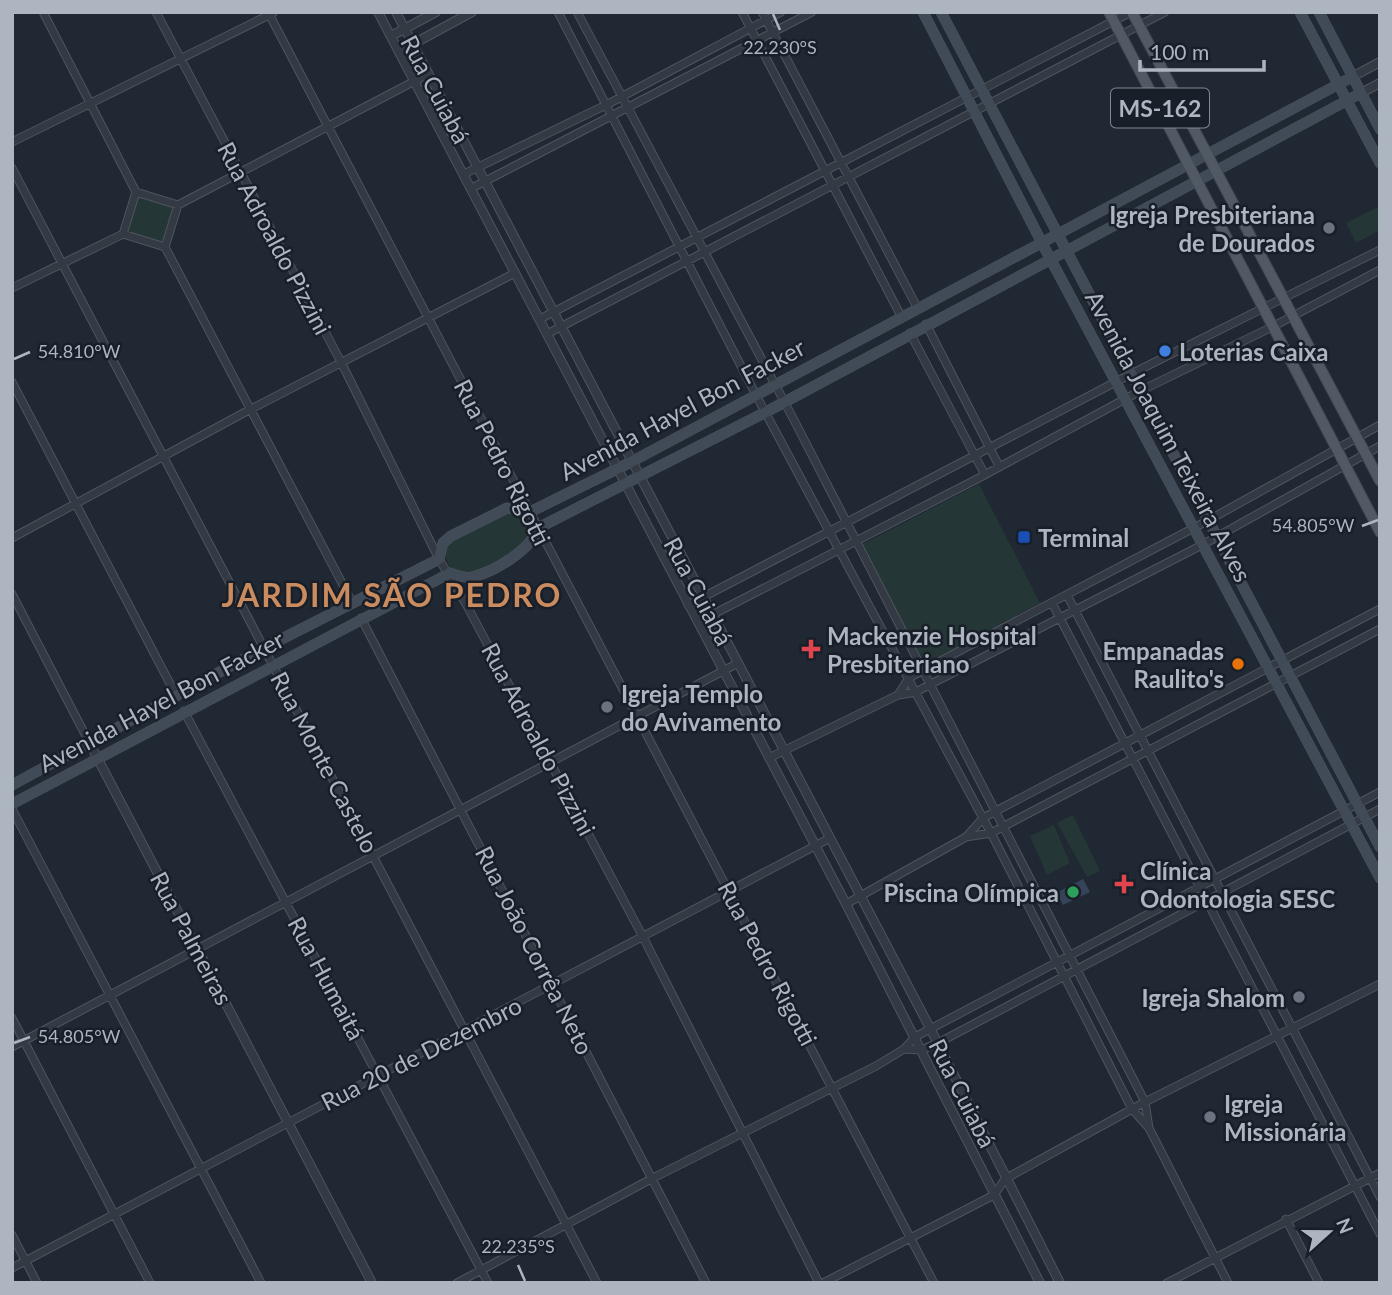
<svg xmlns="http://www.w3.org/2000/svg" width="1392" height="1295" viewBox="0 0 1392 1295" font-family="Lato,sans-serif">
<rect width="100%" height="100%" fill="#202833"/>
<path fill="#253636" d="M 137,195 L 175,207 L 163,244 L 125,232 Z
M 1378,207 L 1380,230 L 1356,243 L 1346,223 Z
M 979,484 L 1040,603 L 924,664 L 863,544 Z
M 504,513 C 519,512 524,518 530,532 L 526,547 L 470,575 L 451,570 L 445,555 L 450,541 Z
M 1073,815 L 1100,871 L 1087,877 L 1057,823 Z
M 1054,825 L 1070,863 L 1047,875 L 1030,836 Z"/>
<path fill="#354459" d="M 1083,879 L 1090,892 L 1063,905 L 1056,893 Z"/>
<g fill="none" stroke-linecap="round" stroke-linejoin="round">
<defs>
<path id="minor" d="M 43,12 L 136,192
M 156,12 L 341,362 L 439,559 L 466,604 L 643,937 L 819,1283
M 268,12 L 934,1283
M 558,12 L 756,395 L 991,833 L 1132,1109 L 1149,1128 L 1228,1283
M 577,12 L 795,422 L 1145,1102 L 1149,1128
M 742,12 L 902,318
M 762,12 L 918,309
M 12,142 L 273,13
M 12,168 L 597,1283
M 464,174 L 608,104 L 781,12
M 472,188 L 812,12
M 136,192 L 178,205 L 165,247 L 123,234 Z
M 178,205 L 428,74
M 165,247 L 353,604
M 12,288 L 123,234
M 540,319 L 1131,12
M 926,324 L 999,466
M 910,333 L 985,475
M 547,334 L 1165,12
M 12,382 L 177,697
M 12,538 L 251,409 L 515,273
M 12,594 L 89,742
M 1067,595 L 1380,1197
M 1052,603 L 1380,1234
M 688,605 L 1131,374 L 1380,250
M 361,618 L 706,1283
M 698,622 L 977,479 L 1140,391 L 1272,327 L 1380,270
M 898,695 L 909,678 L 923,670 L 1207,521 L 1380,425
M 184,711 L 488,1283
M 769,758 L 898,695 L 916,692 L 929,685 L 1202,545 L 1380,446
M 12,809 L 261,1283
M 967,836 L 983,818 L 996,811 L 1380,609
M 846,904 L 966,837 L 991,833 L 1380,629
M 12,1018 L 150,1283
M 12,1047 L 738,663
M 904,1049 L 921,1050 L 938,1043 L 1380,809
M 1286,1219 L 1319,1283
M 12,1235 L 37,1283
M 12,1268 L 830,838
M 457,1283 L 653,1178 L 876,1066 L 904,1049 L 915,1037 L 1380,792
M 823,1283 L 994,1195 L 1005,1179 L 1145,1102 L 1380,984
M 1167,1283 L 1380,1173"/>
<path id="tertiary" d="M 378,12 L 846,904 L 1040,1283
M 396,12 L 931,1030 L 1060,1283
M 391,36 L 436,12
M 400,51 L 472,12
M 1352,77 L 1380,62
M 1361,93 L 1380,83
M 89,742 L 372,1283"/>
<path id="secondary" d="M 923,12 L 1042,243 L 1380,878
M 941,12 L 1380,847
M 1300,12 L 1380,163
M 1319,12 L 1380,129
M 12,785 L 264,648 L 439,559 L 443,543 L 451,536 L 507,508 L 530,512 L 631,462 L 1352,77
M 12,804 L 450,573 C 457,575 464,579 472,577 C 494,572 531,550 538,528 L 766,412 L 1361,93"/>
<path id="primary" d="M 1109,12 L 1380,532
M 1132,12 L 1380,481"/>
</defs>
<use href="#minor" stroke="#4e555f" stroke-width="9"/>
<use href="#tertiary" stroke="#4e555f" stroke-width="10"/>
<use href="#secondary" stroke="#4e555f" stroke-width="11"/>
<use href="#primary" stroke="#3d434d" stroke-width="12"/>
<use href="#minor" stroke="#333a44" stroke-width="7"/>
<use href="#tertiary" stroke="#333a44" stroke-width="8"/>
<use href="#secondary" stroke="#414a57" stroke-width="10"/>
<use href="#primary" stroke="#515964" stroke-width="10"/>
</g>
<path fill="none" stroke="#adb5c1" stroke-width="2.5" d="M 773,14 L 780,30M 14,359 L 30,352M 1362,526 L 1378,520M 14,1043 L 30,1037M 518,1265 L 525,1281"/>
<g fill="#6b7280" stroke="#191f28" stroke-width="2.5">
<circle cx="1329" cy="228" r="7"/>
<circle cx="607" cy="707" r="7"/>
<circle cx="1299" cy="997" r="7"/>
<circle cx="1210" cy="1117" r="7"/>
</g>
<circle fill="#3f7fe0" stroke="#191f28" stroke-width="2.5" cx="1165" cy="351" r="7"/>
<rect fill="#1a4fb4" stroke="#191f28" stroke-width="2.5" x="1017" y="530" width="14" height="14" rx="3.5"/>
<g fill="#e0444e" stroke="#191f28" stroke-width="2.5">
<path d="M807.5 638.5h7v7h7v7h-7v7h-7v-7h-7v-7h7z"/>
<path d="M1120.5 873.5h7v7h7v7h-7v7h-7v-7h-7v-7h7z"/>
</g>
<circle fill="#e8710a" stroke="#191f28" stroke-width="2.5" cx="1238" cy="664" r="7"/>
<circle fill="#2e9e5b" stroke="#191f28" stroke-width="2.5" cx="1073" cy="892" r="7"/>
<g text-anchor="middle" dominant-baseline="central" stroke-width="5" stroke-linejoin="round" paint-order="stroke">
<rect fill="#191f28" stroke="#818893" stroke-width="2" x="1111" y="88.5" width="98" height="39" rx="5"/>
<g font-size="23" font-weight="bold" fill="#adb5c1">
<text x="1160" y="108">MS-162</text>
</g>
<g font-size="24" fill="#adb5c1" stroke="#191f28">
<text transform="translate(436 89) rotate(62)">Rua Cuiabá</text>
<text transform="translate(275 238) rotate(62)">Rua Adroaldo Pizzini</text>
<text transform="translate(682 409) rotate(-28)">Avenida Hayel Bon Facker</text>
<text transform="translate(1169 436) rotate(62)">Avenida Joaquim Teixeira Alves</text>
<text transform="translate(503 462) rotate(63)">Rua Pedro Rigotti</text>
<text transform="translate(699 591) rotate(62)">Rua Cuiabá</text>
<text transform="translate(161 701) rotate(-28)">Avenida Hayel Bon Facker</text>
<text transform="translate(539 739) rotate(62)">Rua Adroaldo Pizzini</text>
<text transform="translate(325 762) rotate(62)">Rua Monte Castelo</text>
<text transform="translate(192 938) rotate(62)">Rua Palmeiras</text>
<text transform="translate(535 950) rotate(63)">Rua João Corrêa Neto</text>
<text transform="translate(768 963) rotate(62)">Rua Pedro Rigotti</text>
<text transform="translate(327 978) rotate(62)">Rua Humaitá</text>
<text transform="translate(421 1053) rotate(-27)">Rua 20 de Dezembro</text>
<text transform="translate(963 1093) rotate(63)">Rua Cuiabá</text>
</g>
<g font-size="24" font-weight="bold" fill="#adb5c1" stroke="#191f28" text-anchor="start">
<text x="1315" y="214" text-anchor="end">Igreja Presbiteriana<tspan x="1315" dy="28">de Dourados</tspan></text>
<text x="1179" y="351">Loterias Caixa</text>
<text x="1038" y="537">Terminal</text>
<text x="827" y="635">Mackenzie Hospital<tspan x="827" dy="28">Presbiteriano</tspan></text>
<text x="1224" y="650" text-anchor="end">Empanadas<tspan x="1224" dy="28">Raulito's</tspan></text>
<text x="621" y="693">Igreja Templo<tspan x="621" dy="28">do Avivamento</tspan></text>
<text x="1140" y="870">Clínica<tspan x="1140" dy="28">Odontologia SESC</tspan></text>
<text x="1059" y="892" text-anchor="end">Piscina Olímpica</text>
<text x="1285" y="997" text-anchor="end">Igreja Shalom</text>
<text x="1224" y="1103">Igreja<tspan x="1224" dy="28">Missionária</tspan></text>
</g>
<g font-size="32" font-weight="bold" letter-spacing="2" fill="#ca8c5f" stroke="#191f28">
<text x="392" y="594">JARDIM SÃO PEDRO</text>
</g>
</g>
<g font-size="18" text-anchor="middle" fill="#adb5c1" stroke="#191f28" stroke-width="5" stroke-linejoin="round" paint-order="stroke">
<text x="780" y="54">22.230°S</text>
<text x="79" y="358">54.810°W</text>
<text x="1313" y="532">54.805°W</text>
<text x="79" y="1043">54.805°W</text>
<text x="518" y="1253">22.235°S</text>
</g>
<rect width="1392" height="1295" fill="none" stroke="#adb5c1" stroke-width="28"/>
<g transform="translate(1329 1232) rotate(69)" stroke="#191f28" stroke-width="5" paint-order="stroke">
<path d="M0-5L12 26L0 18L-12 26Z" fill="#adb5c1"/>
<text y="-10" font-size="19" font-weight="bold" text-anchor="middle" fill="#adb5c1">N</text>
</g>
<path d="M1140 60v10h124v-10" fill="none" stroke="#adb5c1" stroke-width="3.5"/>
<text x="1150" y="60" font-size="21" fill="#adb5c1" stroke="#191f28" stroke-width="5" paint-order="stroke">100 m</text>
</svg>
